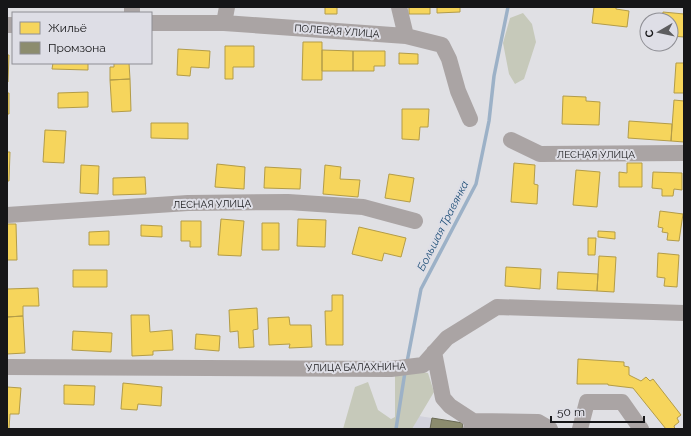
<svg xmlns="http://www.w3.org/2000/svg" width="691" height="436" viewBox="0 0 691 436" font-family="Raleway,sans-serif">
<rect width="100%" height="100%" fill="#e0e0e4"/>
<path fill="#d2d2dc" d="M 419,416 L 463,423 L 462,429 L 412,429 Z"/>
<path fill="#c6c9ba" d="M 523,13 L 532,24 L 536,42 L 524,79 L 515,84 L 509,74 L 503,43 L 510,18 Z
M 422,372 L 428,373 L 434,392 L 412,429 L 343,429 L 355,387 L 368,382 L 378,410 L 391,419 L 395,417 L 395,376 Z"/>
<path fill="#f6d55c" stroke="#b39c48" d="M 325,7 L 337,7 L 337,14 L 325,14 Z
M 409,7 L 430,7 L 430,14 L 409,14 Z
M 437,7 L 460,7 L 460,12 L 437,13 Z
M 594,7 L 616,7 L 616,9 L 629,11 L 627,27 L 592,23 Z
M 663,12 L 684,14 L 684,37 L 671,36 L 671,20 L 662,20 Z
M 303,42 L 322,42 L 322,80 L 302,80 Z
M 225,46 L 254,46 L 254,67 L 233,67 L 233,79 L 225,79 Z
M 178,49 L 210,51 L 209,68 L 191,67 L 190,76 L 177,75 Z
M 322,50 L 353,51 L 353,71 L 322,71 Z
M 353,51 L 385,51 L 385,66 L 374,66 L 374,71 L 353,71 Z
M 399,53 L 418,54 L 418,64 L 399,64 Z
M 7,55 L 9,55 L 8,82 L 7,82 Z
M 53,63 L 88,63 L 88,70 L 52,69 Z
M 114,63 L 129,63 L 130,79 L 110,80 L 110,67 L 114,67 Z
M 676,63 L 684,63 L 684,93 L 674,93 Z
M 130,79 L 131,111 L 112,112 L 110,80 Z
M 88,92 L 88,107 L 58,108 L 58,93 Z
M 7,93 L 9,93 L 9,114 L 7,114 Z
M 563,96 L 586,97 L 586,101 L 600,102 L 599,125 L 562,124 Z
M 674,100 L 684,101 L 684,142 L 671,141 Z
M 402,109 L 429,109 L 428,127 L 420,127 L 419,140 L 402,139 Z
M 629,121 L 672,124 L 671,141 L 628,138 Z
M 151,123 L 188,123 L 188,139 L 151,138 Z
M 45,130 L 66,131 L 64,163 L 43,162 Z
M 7,152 L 10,152 L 9,181 L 7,181 Z
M 514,163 L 535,165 L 534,184 L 538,185 L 537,204 L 511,202 Z
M 627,163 L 642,163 L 642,187 L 619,187 L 619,172 L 627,173 Z
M 217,164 L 245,167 L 244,189 L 215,187 Z
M 81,165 L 99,166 L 98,194 L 80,193 Z
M 325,165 L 341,167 L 340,179 L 360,180 L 358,197 L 323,194 Z
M 265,167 L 301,169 L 300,189 L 264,188 Z
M 576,170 L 600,172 L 597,207 L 573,205 Z
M 653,172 L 682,173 L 682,190 L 674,189 L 673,196 L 662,196 L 662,189 L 652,188 Z
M 389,174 L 414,178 L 410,202 L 385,198 Z
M 145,177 L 146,194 L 113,195 L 113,178 Z
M 660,211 L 683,214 L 679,241 L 667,240 L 668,233 L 662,232 L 663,228 L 658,227 Z
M 221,219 L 244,221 L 241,256 L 218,255 Z
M 298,219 L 326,220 L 325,247 L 297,246 Z
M 181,221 L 201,221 L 201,247 L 190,247 L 190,241 L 181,241 Z
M 262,223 L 279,223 L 279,250 L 262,250 Z
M 7,224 L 16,224 L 17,260 L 7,260 Z
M 141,225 L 162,226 L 162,237 L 141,236 Z
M 359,227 L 406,238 L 401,257 L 384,253 L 382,261 L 352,254 Z
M 109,231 L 109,245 L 89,245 L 89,232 Z
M 598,231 L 615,232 L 615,239 L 598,237 Z
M 588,238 L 596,238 L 595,255 L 588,255 Z
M 658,253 L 679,255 L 677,287 L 664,286 L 665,278 L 657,277 Z
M 599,256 L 616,257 L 614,292 L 597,291 Z
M 506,267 L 541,269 L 540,289 L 505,286 Z
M 73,270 L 107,270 L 107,287 L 73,287 Z
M 558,272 L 598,274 L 597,291 L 557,289 Z
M 38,288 L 39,306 L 23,306 L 23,316 L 7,317 L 7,289 Z
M 332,295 L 343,295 L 343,345 L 326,345 L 325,311 L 332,311 Z
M 257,308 L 258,329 L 253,330 L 254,347 L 239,348 L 238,331 L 230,332 L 229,310 Z
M 131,315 L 149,315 L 150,332 L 172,330 L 173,350 L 153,351 L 153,355 L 132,356 Z
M 23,316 L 25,353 L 7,354 L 7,317 Z
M 289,317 L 290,325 L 311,325 L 312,347 L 289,348 L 290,344 L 269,345 L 268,318 Z
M 73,331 L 112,333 L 111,352 L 72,350 Z
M 196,334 L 220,336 L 219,351 L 195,349 Z
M 578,359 L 624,362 L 624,366 L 629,367 L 629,375 L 641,381 L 646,377 L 650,381 L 653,379 L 681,415 L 677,418 L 679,422 L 674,426 L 675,429 L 666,429 L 633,388 L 608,385 L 608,384 L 577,384 Z
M 123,383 L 162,387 L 161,406 L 138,404 L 137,410 L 121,409 Z
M 64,385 L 95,386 L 94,405 L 64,404 Z
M 7,387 L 21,388 L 19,414 L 10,414 L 9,429 L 7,429 Z"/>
<path fill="#8c8c6e" stroke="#696954" d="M 432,418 L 463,423 L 462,429 L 430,429 Z"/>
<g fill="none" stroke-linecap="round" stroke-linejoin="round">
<path stroke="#9cb1c7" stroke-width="3.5" d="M 407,362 L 421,289 L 476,184 L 489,121 L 494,76 L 508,7
M 396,429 L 405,372"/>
<path stroke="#aaa4a4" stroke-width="16" d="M 132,7 L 132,13
M 399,7 L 406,36
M 151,23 L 224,23 L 406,36 L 442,45 L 449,59 L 458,91 L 470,119
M 224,23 L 227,7
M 7,25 L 13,25
M 511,140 L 540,154 L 684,153
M 7,215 L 188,203 L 288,202 L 363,207 L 415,221
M 434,352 L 443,398 L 450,406 L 473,421
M 7,367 L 391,369 L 423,365 L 447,338 L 497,307 L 684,313
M 471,429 L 473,421 L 538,422 L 550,429
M 580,429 L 587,402 L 622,402 L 641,429"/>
</g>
<g text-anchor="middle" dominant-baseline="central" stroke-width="4" stroke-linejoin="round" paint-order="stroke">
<g font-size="10" fill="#161618" stroke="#dedee6">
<text transform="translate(337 31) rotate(4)">ПОЛЕВАЯ УЛИЦА</text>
<text x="596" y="154">ЛЕСНАЯ УЛИЦА</text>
<text transform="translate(212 204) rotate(-1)">ЛЕСНАЯ УЛИЦА</text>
<text transform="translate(356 367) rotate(-1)">УЛИЦА БАЛАХНИНА</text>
</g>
<g font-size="11" font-style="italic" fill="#205078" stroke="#dedee6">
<text transform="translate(443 226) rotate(-63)">Большая Травянка</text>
</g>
</g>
<rect width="691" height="436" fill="none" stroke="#161618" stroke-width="16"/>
<rect x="12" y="12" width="140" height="52" fill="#dedee6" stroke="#8e8e94"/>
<rect x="20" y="22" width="20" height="12" fill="#f6d55c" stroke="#8e8e94"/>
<text x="48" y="32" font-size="12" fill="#161618">Жильё</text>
<rect x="20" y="42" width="20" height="12" fill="#8c8c6e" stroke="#8e8e94"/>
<text x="48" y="52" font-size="12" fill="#161618">Промзона</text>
<g transform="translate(659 32) rotate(261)"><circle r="19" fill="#dedee6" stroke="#8e8e94"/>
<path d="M0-3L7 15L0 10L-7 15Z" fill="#5d5d5f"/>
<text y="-6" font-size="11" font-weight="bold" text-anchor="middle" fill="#161618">С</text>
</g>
<path d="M551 416v6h93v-6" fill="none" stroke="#161618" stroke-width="2"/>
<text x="557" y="416" font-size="12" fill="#161618" stroke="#dedee6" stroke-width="3" paint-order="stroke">50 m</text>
</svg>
